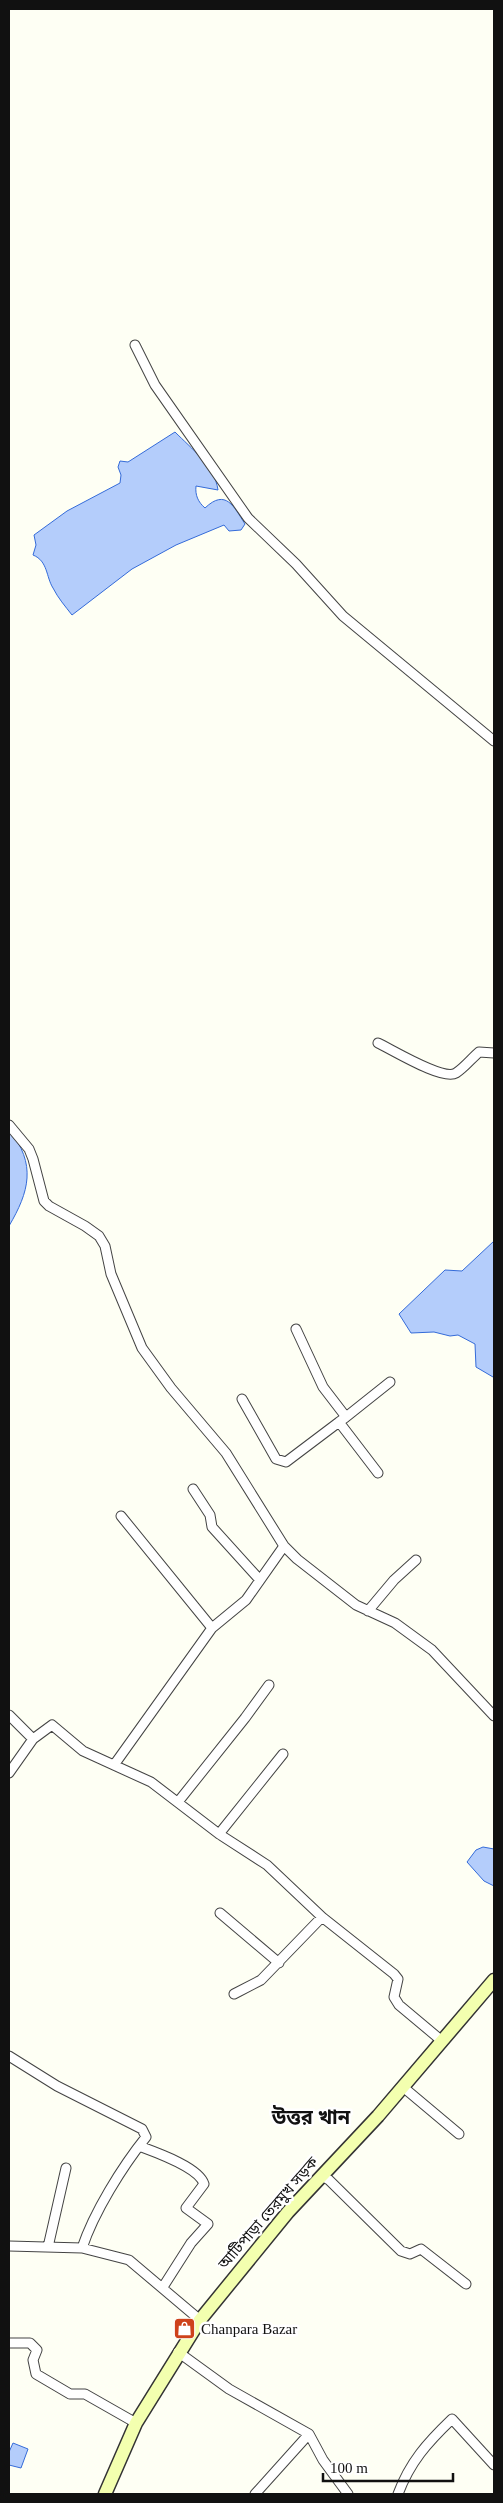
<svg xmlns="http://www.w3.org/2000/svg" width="503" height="2503" viewBox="0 0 503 2503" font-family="'Times New Roman','Noto Sans Bengali',serif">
<rect width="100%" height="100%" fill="#fefff4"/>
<path fill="#b4cdfb" stroke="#346bd9" d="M 175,432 C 191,448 215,467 218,490 L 196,486 C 195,495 198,502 205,508 C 226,488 234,507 245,524 L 241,530 L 229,531 L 224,525 L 176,545 L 132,569 L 72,615 C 65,606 58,598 53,588 C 46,577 48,561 33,555 L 36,545 L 34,535 L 67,511 L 120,483 L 121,475 L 118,467 L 120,461 L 128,462 Z
M 9,1130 C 37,1164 29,1192 9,1226 Z
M 494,1241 L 494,1376 L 493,1377 L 476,1367 L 475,1344 L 458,1335 L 450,1336 L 434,1332 L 411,1333 L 399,1314 L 445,1270 L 462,1271 Z
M 483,1847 L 494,1849 L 494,1886 L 484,1881 L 467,1862 L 476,1850 Z
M 13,2443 L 28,2449 L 21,2468 L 9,2465 L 9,2452 Z"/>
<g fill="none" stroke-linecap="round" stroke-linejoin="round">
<defs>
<path id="minor" d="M 135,345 L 155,385 L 248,518 L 296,564 L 343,616 L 494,741
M 378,1043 C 393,1050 443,1081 456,1073 C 464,1068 472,1058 479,1052 L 494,1053
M 9,1125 L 29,1149 L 33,1159 L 44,1201 L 49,1206 L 85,1226 L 99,1236 L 105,1246 L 111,1274 L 142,1348 L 171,1388 L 226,1453 L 284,1546 L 297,1559 L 356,1605 L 395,1623 L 432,1650 L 494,1716
M 296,1329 L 323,1387 L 346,1417 L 339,1422
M 242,1399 L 276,1459 L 286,1462 L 339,1422 L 378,1473
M 346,1417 L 390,1382
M 193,1489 L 210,1515 L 212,1527 L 260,1580
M 121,1516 L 212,1628
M 368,1611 L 394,1580 L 416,1560
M 9,1715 L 33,1739 L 52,1725 L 83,1751 L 151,1782 L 219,1834 L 267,1865 L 322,1917 L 394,1974 L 398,1979 L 394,1997 L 399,2005 L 442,2041
M 114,1765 L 212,1628 L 246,1600 L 284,1546
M 9,1773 L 33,1739
M 178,1802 L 245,1718 L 269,1685
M 219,1834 L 283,1754
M 220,1913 L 279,1963
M 234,1994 L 261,1980 L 322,1917
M 9,2056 L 57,2086 L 142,2129 L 146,2137 C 122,2167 94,2212 82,2248
M 403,2087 L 459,2134
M 139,2146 C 155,2152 199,2167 204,2184 L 186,2208 L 208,2224 L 191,2243 L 163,2287
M 322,2176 L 329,2180 L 401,2251 L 410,2254 L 421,2249 L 466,2284
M 9,2246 L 82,2248 L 129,2260 L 200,2320
M 48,2247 L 66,2168
M 9,2343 L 30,2343 L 37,2350 L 33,2360 L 36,2374 L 70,2394 L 85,2394 L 136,2423
M 178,2352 L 229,2389 L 309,2434 L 323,2460 L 348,2494
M 255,2494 L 309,2434
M 398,2494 C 410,2462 427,2443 452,2419 L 494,2465"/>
<path id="secondary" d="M 105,2494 L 136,2423 L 200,2320 L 288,2212 L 378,2116 L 494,1980"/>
</defs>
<use href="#minor" stroke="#444" stroke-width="11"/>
<use href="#secondary" stroke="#333" stroke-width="15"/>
<use href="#minor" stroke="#fff" stroke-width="9"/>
<use href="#secondary" stroke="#f3ffaf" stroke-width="12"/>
</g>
<defs>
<symbol id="shop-square" viewBox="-11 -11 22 22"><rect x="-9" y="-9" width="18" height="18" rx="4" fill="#ce421b" stroke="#fff"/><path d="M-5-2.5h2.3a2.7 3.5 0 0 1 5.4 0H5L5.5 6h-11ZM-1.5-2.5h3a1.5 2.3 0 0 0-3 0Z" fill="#fff"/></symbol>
</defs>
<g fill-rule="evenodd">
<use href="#shop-square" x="172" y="2316" width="25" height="25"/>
</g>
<g text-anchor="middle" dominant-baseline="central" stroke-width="5" stroke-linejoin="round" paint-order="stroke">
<g font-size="15" fill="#111" stroke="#fff">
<text transform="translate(268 2213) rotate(-49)">আটিপাড়া তেরমুখ সড়ক</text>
</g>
<g font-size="15" fill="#111" stroke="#fff" text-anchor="start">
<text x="201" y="2329">Chanpara Bazar</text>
</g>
<g font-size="20" font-weight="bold" fill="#111" stroke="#fff">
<text x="311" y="2117">উত্তর খান</text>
</g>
</g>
<rect width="503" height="2503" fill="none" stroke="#111111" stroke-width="20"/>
<path d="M323 2473v8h130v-8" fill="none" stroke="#111111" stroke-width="2.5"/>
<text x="330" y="2473" font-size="15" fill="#111111" stroke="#ffffff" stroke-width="4" paint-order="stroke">100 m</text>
</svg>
